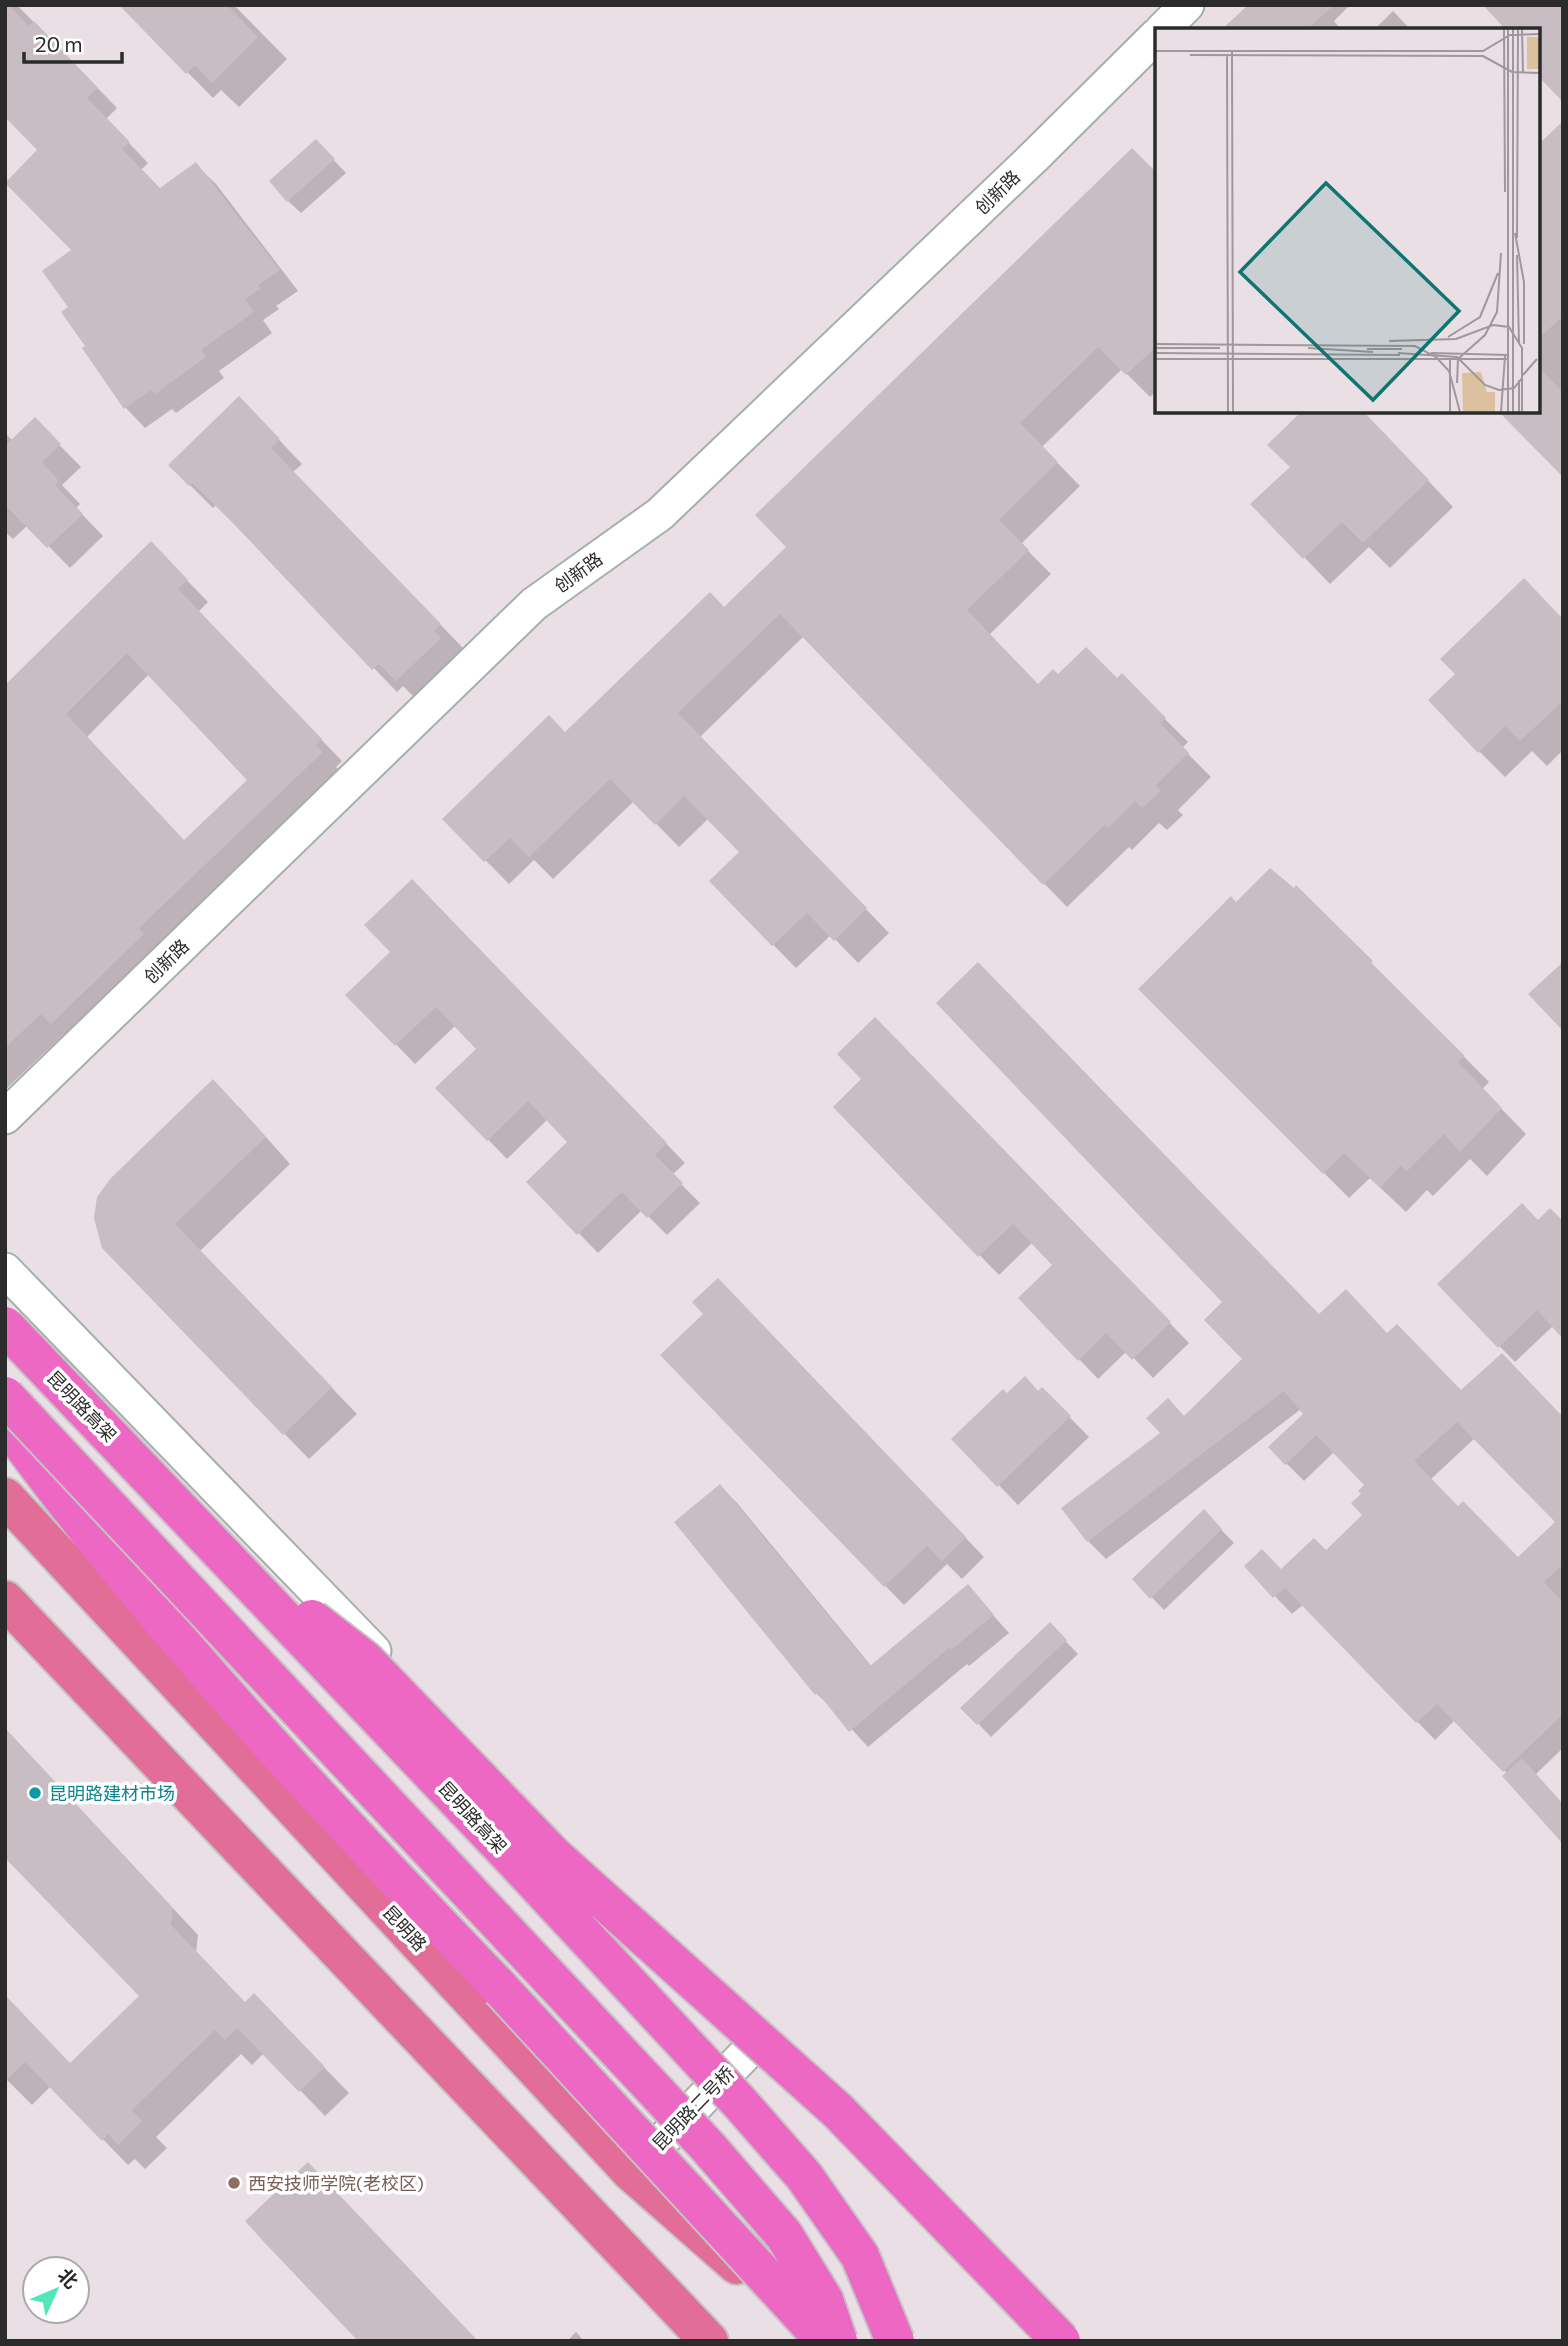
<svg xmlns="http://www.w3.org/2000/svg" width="1568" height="2346" viewBox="0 0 1568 2346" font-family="Commissioner,'Noto Sans SC',sans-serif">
<rect width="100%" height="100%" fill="#ebdfe6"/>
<path fill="#0003" fill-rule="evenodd" d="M 5,5 L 17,5 L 117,108 L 106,119 L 148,163 L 141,170 L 160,190 L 196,165 L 216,184 L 298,291 L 276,306 L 279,309 L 263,320 L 272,333 L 219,371 L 224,378 L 176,413 L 172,409 L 145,428 L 126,408 L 85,349 L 88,346 L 70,308 L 73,251 L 40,150 Z
M 121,5 L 234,5 L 287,59 L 239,107 L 221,90 L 213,98 Z
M 1251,5 L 1350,5 L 1334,21 L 1341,30 L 1224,30 Z
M 1393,11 L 1411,30 L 1374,30 Z
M 1563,124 L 1563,476 L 1538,411 L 1538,148 Z
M 328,154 L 346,173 L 301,213 L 288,201 Z
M 1157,176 L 1157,391 L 1150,397 L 1122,369 L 1042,447 L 1080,486 L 1021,544 L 1051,574 L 989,635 L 1038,686 L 1058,677 L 1117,680 L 1164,718 L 1188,742 L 1182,748 L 1211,777 L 1178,810 L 1183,815 L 1167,830 L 1159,823 L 1132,850 L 1129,847 L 1067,907 L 804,636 L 700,737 L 889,933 L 858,963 L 831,935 L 796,968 L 711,881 L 741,852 L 708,819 L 679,847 L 634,801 L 553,879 L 534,860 L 509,884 L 445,819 L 565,734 L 725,609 Z
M 1362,411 L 1453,507 L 1390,568 L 1369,547 L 1330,584 L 1253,504 Z
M 35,420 L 81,467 L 62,485 L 80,504 L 76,508 L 103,536 L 70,568 L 28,525 L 13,539 L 5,532 L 5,433 L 13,441 Z
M 262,422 L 302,464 L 293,472 L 463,648 L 456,655 L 462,662 L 420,703 L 403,686 L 397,692 L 216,505 L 213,508 L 170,465 Z
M 151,543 L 208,602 L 198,612 L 342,761 L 336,767 L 343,774 L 74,1044 L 64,1034 L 5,1090 L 5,687 ZM 149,674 L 250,780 L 185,842 L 87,737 Z
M 1563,620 L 1563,750 L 1547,766 L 1532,751 L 1505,777 L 1479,751 Z
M 1296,887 L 1489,1082 L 1482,1089 L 1526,1134 L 1487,1176 L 1470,1159 L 1433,1196 L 1427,1190 L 1406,1212 L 1370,1178 L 1349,1198 L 1140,989 L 1236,904 L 1294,890 Z
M 431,900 L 685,1163 L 672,1175 L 700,1203 L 667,1235 L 642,1210 L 598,1253 L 529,1182 L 570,1142 L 548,1119 L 507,1159 L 438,1088 L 479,1049 L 456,1025 L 415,1064 L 348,995 L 393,952 Z
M 895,1038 L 1189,1343 L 1153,1378 L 1127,1351 L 1098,1379 L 1079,1359 L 1055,1265 L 1033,1242 L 999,1275 L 835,1107 L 864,1079 Z
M 239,1107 L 290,1164 L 200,1251 L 357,1414 L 309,1459 L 104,1248 Z
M 1538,1222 L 1553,1326 L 1515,1362 L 1439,1284 Z
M 737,1300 L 984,1557 L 962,1579 L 947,1564 L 904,1605 L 662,1356 Z
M 1319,1316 L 1388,1335 L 1461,1392 L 1560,1415 L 1563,1412 L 1563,1748 L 1536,1774 L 1507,1773 L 1455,1720 L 1435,1740 L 1304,1604 L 1292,1614 L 1246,1566 L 1282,1571 L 1326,1552 L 1365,1515 L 1363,1494 L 1367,1485 L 1334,1452 L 1304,1481 L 1270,1447 L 1305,1414 L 1301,1409 L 1106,1559 L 1088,1541 L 1184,1417 ZM 1475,1438 L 1557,1522 L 1518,1560 L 1458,1508 L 1430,1480 Z
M 1042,1389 L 1089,1437 L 1018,1505 L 954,1439 L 1007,1396 L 1039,1393 Z
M 720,1486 L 737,1503 L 872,1667 L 968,1587 L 1009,1633 L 969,1666 L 967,1664 L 868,1747 L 834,1710 L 817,1694 Z
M 1204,1512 L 1234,1543 L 1164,1610 L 1134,1579 Z
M 1050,1625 L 1078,1654 L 991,1737 L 963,1708 Z
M 5,1729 L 198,1935 L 196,1952 L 246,2004 L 279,2021 L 349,2093 L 325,2116 L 264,2053 L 252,2065 L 241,2054 L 156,2137 L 167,2148 L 145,2169 L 135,2159 L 128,2165 L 51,2086 L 32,2105 L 5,2078 L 5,1996 L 71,2065 L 141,1996 Z
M 576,2332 L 584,2341 L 567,2341 Z"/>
<path fill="#c7bdc3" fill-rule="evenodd" d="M 5,5 L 9,5 L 29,26 L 34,21 L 98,88 L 87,98 L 130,142 L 122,149 L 160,188 L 196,162 L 280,270 L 258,285 L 261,288 L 245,299 L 254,312 L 201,350 L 206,357 L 155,394 L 151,390 L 124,409 L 82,348 L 85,346 L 61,312 L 68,307 L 42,271 L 71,250 L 5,183 L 37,150 L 5,117 Z
M 119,5 L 227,5 L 258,37 L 212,83 L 195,65 L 186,74 Z
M 1248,5 L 1334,5 L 1306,30 L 1221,30 Z
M 1483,5 L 1563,5 L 1563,102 L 1538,76 L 1538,30 L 1506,30 Z
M 1563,121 L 1563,316 L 1538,339 L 1538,145 Z
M 316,139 L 335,159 L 287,202 L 269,181 Z
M 1132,148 L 1157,173 L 1157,346 L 1126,375 L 1098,347 L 1020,423 L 1058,462 L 999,520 L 1029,550 L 967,610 L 1038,684 L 1053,669 L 1058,674 L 1086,647 L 1117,678 L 1122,673 L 1166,718 L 1160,723 L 1189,753 L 1156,785 L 1161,791 L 1142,808 L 1135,801 L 1108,828 L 1105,825 L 1043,885 L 780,614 L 678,713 L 867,908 L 834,941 L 807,913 L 772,946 L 709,881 L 739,852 L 684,796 L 655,825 L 610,779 L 529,857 L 510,838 L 484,862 L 442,819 L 549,715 L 565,732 L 710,592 L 724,607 L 786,547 L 755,515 Z
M 1538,367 L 1563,392 L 1563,477 L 1498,411 L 1538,411 Z
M 239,396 L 280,439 L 271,448 L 441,624 L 434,631 L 441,638 L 396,681 L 379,664 L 372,670 L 232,522 L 192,483 L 189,486 L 168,465 Z
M 1302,411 L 1363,411 L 1429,480 L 1363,543 L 1342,522 L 1303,559 L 1250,504 L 1290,467 L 1267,445 Z
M 35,417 L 61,444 L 42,462 L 59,481 L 55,485 L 83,514 L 47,548 L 5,505 L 5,446 Z
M 151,541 L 188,580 L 178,589 L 322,739 L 316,745 L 323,752 L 139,928 L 144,934 L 51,1024 L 41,1014 L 5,1048 L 5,685 ZM 127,653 L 247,780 L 184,840 L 66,714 Z
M 1524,578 L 1563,619 L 1563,701 L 1520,741 L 1505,726 L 1478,753 L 1428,700 L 1455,674 L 1440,659 Z
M 1270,868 L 1294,888 L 1296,885 L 1373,961 L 1371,963 L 1465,1056 L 1458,1062 L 1502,1108 L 1460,1152 L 1444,1134 L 1406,1172 L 1401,1165 L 1380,1188 L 1344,1153 L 1323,1174 L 1138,989 L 1231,896 L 1236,902 Z
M 412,879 L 667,1143 L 655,1155 L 683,1183 L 647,1218 L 622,1192 L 577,1235 L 526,1182 L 567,1142 L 548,1122 L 528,1101 L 487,1141 L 435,1088 L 476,1049 L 436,1007 L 395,1046 L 345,995 L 390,952 L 364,925 Z
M 978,962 L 1319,1314 L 1346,1289 L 1387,1333 L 1397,1324 L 1461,1390 L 1502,1353 L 1563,1417 L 1563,1564 L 1544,1582 L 1563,1602 L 1563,1714 L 1503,1772 L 1437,1704 L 1416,1723 L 1285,1588 L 1273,1598 L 1244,1566 L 1262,1549 L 1281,1569 L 1314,1538 L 1326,1550 L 1362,1515 L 1351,1503 L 1361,1494 L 1358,1491 L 1364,1485 L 1316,1435 L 1285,1465 L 1268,1447 L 1303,1414 L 1284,1391 L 1087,1542 L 1061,1508 L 1160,1433 L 1146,1418 L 1168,1398 L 1184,1416 L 1242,1359 L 1204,1320 L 1222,1302 L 936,1003 ZM 1457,1422 L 1555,1522 L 1518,1557 L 1463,1501 L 1458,1506 L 1414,1461 Z
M 1563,962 L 1563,1031 L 1528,994 Z
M 875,1017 L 1171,1322 L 1132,1360 L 1106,1333 L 1078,1361 L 1018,1298 L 1052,1265 L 1013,1224 L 978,1257 L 833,1107 L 861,1079 L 837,1054 Z
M 213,1079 L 266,1137 L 175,1224 L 332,1387 L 283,1435 L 102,1248 L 94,1218 L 97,1197 L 111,1178 Z
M 1522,1203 L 1538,1220 L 1550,1208 L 1563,1221 L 1563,1339 L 1537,1310 L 1498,1348 L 1437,1284 Z
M 718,1278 L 966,1537 L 942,1561 L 927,1546 L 884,1587 L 660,1355 L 703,1314 L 692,1302 Z
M 1025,1376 L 1038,1391 L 1042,1387 L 1071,1416 L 997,1487 L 951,1439 L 1003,1389 L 1007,1393 Z
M 720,1484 L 870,1666 L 968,1584 L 994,1615 L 951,1650 L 949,1648 L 849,1732 L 818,1693 L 815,1695 L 674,1522 Z
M 1204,1509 L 1222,1529 L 1150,1599 L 1132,1579 Z
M 1050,1622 L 1067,1640 L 977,1725 L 960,1708 Z
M 5,1728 L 173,1908 L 171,1925 L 245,2002 L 254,1993 L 325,2067 L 299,2092 L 237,2028 L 225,2040 L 215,2030 L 132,2110 L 142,2121 L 118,2145 L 108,2134 L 102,2141 L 25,2062 L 5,2081 L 5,1995 L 70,2063 L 139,1996 L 5,1858 Z
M 1522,1758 L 1563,1804 L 1563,1844 L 1502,1776 Z
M 308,2162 L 478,2341 L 358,2341 L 264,2242 L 245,2221 Z"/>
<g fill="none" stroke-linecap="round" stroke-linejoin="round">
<defs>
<path id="minor" d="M 1162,30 L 1187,5
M 5,1117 L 534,604 L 660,514 L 1035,156 L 1157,35
M 5,1270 L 374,1651
M 633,2171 L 755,2044"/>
<path id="major" d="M 5,1497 L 631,2172 L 737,2265
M 5,1600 L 709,2341"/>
<path id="highway" d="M 5,1421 C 153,1626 327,1807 501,1989"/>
</defs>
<use href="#minor" stroke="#a5afac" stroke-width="37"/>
<use href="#major" stroke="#c4c4c4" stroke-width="42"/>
<use href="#highway" stroke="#c4c4c4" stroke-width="42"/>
<use href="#minor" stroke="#fff" stroke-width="33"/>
<use href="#major" stroke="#e26d96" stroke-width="38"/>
<use href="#highway" stroke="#ed68c3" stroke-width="38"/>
<defs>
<path id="highway-bridge" d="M 5,1326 L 515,1861 L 740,2103 L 804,2176 L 860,2256 L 895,2341
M 5,1396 L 708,2147 L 784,2235 L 824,2300 L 838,2341
M 312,1619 L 365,1660 L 553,1855 L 838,2111 L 1061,2341
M 501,1989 L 825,2341"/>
</defs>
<use href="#highway-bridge" stroke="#c4c4c4" stroke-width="42" stroke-linecap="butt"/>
<use href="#highway-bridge" stroke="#ed68c3" stroke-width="38"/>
</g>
<circle fill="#0f9aa8" stroke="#fff" stroke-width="2.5" cx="35" cy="1793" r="7"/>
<circle fill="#8d6e63" stroke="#fff" stroke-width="2.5" cx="234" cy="2183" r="7"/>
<g text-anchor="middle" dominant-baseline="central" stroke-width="7" stroke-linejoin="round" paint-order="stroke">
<g font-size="18" fill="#2b2b2b" stroke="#fff">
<text transform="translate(997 192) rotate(-44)">创新路</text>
<text transform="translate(578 572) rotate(-36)">创新路</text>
<text transform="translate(166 961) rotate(-44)">创新路</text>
<text transform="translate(82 1406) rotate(46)">昆明路高架</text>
<text transform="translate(473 1817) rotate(47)">昆明路高架</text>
<text transform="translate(405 1928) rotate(47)">昆明路</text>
<text transform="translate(693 2108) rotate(-46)">昆明路二号桥</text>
</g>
<g font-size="18" fill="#0d838f" stroke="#fff" text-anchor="start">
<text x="49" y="1793">昆明路建材市场</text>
</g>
<g font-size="18" fill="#785e54" stroke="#fff" text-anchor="start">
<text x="248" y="2183">西安技师学院(老校区)</text>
</g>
</g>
<g transform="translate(1155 28)">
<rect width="385" height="385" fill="#ebdfe6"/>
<path d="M 372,9 L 385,9 L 385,41 L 372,41 ZM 326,344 L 332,364 L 340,364 L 340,384 L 308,384 L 307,345 Z" fill="#dcc1a1"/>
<path fill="none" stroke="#9e979b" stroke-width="2" d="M 349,1 L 350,164M 367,1 L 368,45M 0,23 L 328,23 L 355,7 L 385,6M 77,24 L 78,384M 72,26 L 73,384M 35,27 L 328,28 L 357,44 L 385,45M 360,205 L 369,254 L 369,316M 362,210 L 363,1M 362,227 L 364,315M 293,309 L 325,289 L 343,245M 234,313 L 301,311 L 338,297 L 354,299 L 367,320 L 367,384M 0,316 L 260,318 L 281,329 L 294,343 L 305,384M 0,320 L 65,320M 153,320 L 218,324M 212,321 L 247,321M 0,325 L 245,327M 243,325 L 302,329 L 330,357 L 344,362 L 359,360 L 367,350M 276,325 L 354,327M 0,331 L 354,331M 295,332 L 295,384M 368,347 L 382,331M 302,355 L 303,331 L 330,307 L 342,284 L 346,225M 346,384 L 350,328M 353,384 L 353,1M 358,384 L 358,1M 364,384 L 364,352"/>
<path fill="#0f766e" fill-opacity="0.15" stroke="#0f766e" stroke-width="3.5" d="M 171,155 L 304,283 L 218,372 L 85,244 Z"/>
<rect width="385" height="385" fill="none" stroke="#2b2b2b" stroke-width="3.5"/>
</g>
<rect width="1568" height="2346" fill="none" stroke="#2b2b2b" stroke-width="14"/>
<g transform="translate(56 2290) rotate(46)"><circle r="33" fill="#ffffff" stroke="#aaaaaa" stroke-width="2"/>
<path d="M0-5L12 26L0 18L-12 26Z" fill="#50e7b9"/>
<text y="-10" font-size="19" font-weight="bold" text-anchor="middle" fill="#2b2b2b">北</text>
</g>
<path d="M24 52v10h98v-10" fill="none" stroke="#2b2b2b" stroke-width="3.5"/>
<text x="35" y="52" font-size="21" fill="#2b2b2b" stroke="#ffffff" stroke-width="5" paint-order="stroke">20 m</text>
</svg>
